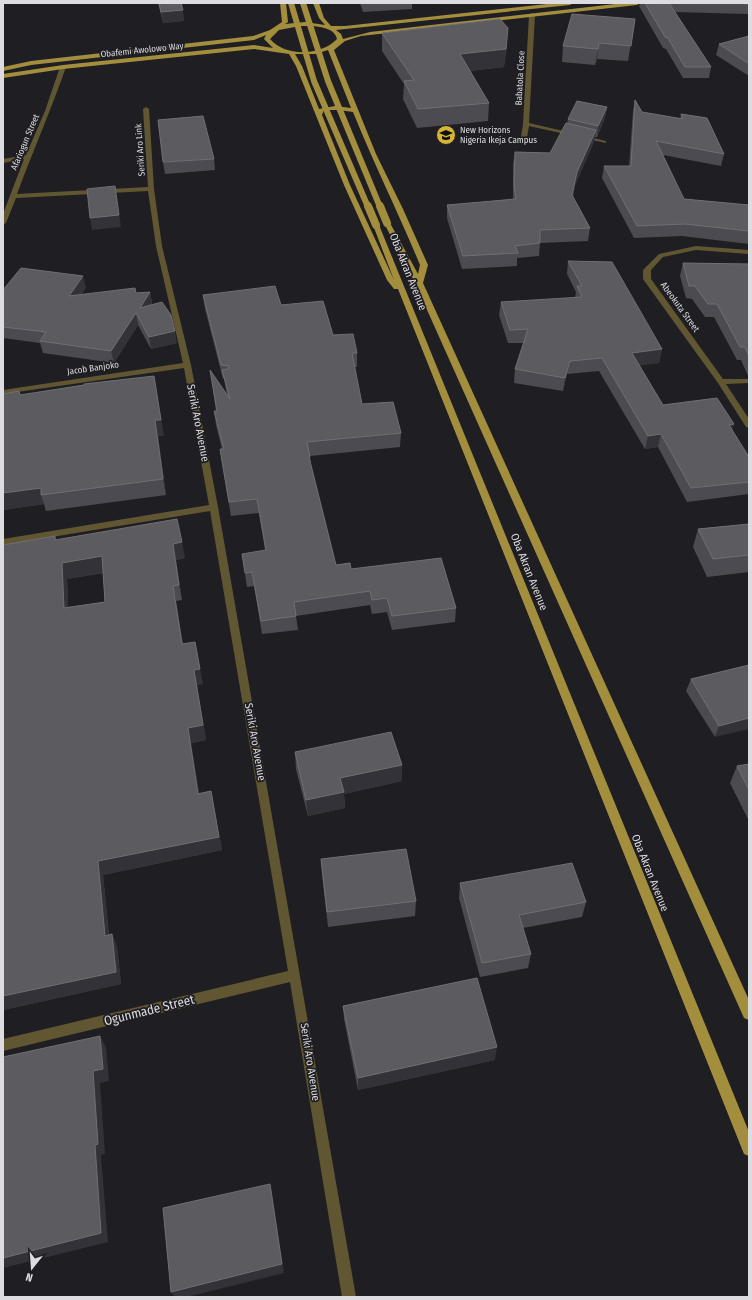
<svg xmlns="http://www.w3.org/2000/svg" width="752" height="1300" viewBox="0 0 752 1300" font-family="'Fira Sans Condensed',sans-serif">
<rect width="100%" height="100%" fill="#1f1e23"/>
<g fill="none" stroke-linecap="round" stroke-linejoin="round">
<path fill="#605732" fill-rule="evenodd" d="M 532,13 L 535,15 L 529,123 L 606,141 L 606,143 L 529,126 L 526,143 L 523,145 L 520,143 L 523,124 L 529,15 Z
M 63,65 L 66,67 C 51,110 33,151 17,194 L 148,187 L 143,109 L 146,107 L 149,109 L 154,189 L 162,246 L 191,365 L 218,507 L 356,1297 L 342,1297 L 290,982 L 3,1051 L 3,1039 L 288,971 L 210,511 L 3,545 L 3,539 L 209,505 L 184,368 L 3,394 L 3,390 L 183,363 L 156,246 L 148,191 L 16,198 L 6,223 L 3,225 L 3,214 L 24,159 L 3,163 L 3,159 L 26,155 L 45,111 L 60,67 Z
M 696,246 L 749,250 L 749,254 L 696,250 L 663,257 L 651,270 L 651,279 L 723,379 L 749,379 L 749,383 L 726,384 L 749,419 L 749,428 L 746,427 L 718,383 L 643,279 L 643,270 L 659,254 Z"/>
<path fill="#a38e3d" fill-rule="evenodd" d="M 280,3 L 286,3 L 288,22 L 285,24 L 305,22 L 325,25 L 319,18 L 313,3 L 319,3 L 324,18 L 331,26 L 345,26 L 556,3 L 573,3 L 570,5 L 336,30 L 341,34 L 343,39 L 370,32 L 624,3 L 640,3 L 637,5 L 361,36 L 345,41 L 334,50 L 376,154 L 403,209 L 428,265 L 423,283 L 749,1000 L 749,1020 L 744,1018 L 415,283 L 384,223 L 387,221 L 390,223 L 418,274 L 420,265 C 399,214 374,164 353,112 L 339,110 L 324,110 L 322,115 L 350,185 L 394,280 L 373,225 L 376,223 L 379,225 L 749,1132 L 749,1156 L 744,1154 L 398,289 L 394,289 L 387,280 L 344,185 L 296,66 L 289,54 L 254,49 L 63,69 L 3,78 L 3,74 L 63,65 L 254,45 L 273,48 L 264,39 L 266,35 L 254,40 L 31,65 L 3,71 L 3,67 L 31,61 L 253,36 L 270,30 L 282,22 ZM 300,26 C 311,26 334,25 337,39 C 321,56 285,57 270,39 L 279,30 ZM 328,50 L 351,108 L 335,106 L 319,109 L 302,66 L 295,54 L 315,54 Z"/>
<path stroke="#a38e3d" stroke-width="6" d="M 291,3 L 314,81 L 368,207
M 303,3 L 328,81 L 380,207"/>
<path stroke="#a38e3d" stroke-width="8" d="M 368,206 L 376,225
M 380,206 L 387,223"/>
</g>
<path fill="#4b4b51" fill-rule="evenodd" d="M 158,3 L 181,3 L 184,21 L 163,23 Z
M 360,3 L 412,3 L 412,9 L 363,12 Z
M 640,3 L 749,3 L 749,14 L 674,12 L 711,67 L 709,78 L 683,78 L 666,49 L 663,48 L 639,6 Z
M 635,19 L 628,61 L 597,59 L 595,65 L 562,62 L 563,46 Z
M 382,33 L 507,45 L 504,67 L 470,71 L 489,103 L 488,121 L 417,128 L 403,99 L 404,84 L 382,51 Z
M 749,36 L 749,76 L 716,55 L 719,44 Z
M 635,100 L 642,112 L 680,119 L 681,114 L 724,154 L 721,166 L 663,155 L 684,199 L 749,205 L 749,244 L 682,236 L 634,238 L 602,178 L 604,166 L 629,166 L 633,111 Z
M 607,107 L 605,118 L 597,137 L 595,137 L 594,142 L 575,185 L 573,197 L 590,228 L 588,241 L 540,243 L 539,256 L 517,258 L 517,266 L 462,269 L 447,218 L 447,205 L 513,199 L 513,164 L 515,152 L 550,153 L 567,124 L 568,119 Z
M 214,159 L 215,170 L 165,174 L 163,162 Z
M 568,261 L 662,349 L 659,363 L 639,365 L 663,405 L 734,424 L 732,430 L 749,457 L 749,494 L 687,502 L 658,447 L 645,449 L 599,371 L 567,374 L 563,391 L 514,383 L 515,369 L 524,343 L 508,343 L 499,315 L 501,302 L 575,298 L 576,292 L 567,274 Z
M 683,263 L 749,264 L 749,378 L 741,360 L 737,360 L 714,317 L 705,317 L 692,299 L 686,298 L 680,276 Z
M 86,287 L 81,295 L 136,293 L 150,292 L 152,303 L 152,305 L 177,343 L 151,349 L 138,325 L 114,363 L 43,353 L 40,343 L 3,338 L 3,290 Z
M 203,295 L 281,305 L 333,335 L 357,353 L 357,367 L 354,367 L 362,404 L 401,433 L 400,447 L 310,456 L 311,466 L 336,565 L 351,569 L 456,608 L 455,622 L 392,630 L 387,612 L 372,614 L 370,605 L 296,616 L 298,630 L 262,634 L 254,586 L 247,587 L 242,554 L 265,550 L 259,513 L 231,516 L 222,464 L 220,449 L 222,449 L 216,425 L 214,411 L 216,411 L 210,370 L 227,395 L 224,379 L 223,379 L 205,309 Z
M 19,391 L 21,395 L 164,436 L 158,436 L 166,495 L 46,511 L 44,504 L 3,510 L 3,394 Z
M 749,524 L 749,572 L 707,577 L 693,547 L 698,529 Z
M 55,536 L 56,540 L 185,558 L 176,560 L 182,600 L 176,601 L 183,644 L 203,684 L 197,685 L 206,740 L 191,743 L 199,793 L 211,791 L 222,850 L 103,875 L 109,935 L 112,934 L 117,947 L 121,984 L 3,1010 L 3,545 ZM 103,573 L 105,602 L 68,607 L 67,579 Z
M 749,665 L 715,737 L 686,691 L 691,679 Z
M 295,752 L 402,781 L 344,794 L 345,808 L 308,816 L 296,769 Z
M 749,764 L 749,821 L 730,783 L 737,766 Z
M 321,859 L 416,901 L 415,916 L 328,927 L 322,874 Z
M 460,883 L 586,902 L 582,917 L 523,928 L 531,954 L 528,968 L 480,977 L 459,898 Z
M 343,1006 L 495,1060 L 358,1090 L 344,1019 Z"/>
<path fill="#333238" d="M 183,10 L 184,21 L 163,23 L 161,12 Z
M 508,28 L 504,67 L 459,72 L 460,54 Z
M 599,43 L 597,59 L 595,65 L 598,49 Z
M 607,107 L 605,118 L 597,137 L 598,126 Z
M 596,130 L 594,142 L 575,185 L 570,208 L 572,195 L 577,172 Z
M 115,186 L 121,227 L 92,230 L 90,218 Z
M 83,276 L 86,287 L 71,308 L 69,296 Z
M 150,292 L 152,303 L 142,319 L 140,308 Z
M 136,313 L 138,325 L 114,363 L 111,351 Z
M 175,331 L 177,343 L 151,349 L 149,337 Z
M 662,349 L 659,363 L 629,367 L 632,353 Z
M 570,361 L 567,374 L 563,391 L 565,378 Z
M 154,376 L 164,436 L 158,436 L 166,495 L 163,479 L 155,420 Z
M 734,424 L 730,437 L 729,425 Z
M 661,434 L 658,447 L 645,449 L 648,436 Z
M 41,488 L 41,495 L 44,504 L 3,510 L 3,493 Z
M 182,542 L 185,558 L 176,560 L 182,600 L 179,585 L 173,544 Z
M 102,556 L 106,572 L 67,579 L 69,623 L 64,608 L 62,563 Z
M 173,586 L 176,601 L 185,659 L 182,644 Z
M 195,642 L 203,684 L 197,685 L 206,740 L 191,743 L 201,808 L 198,794 L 188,728 L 194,670 Z
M 749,718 L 749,729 L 715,737 L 719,726 Z
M 402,765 L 402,781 L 344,794 L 345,808 L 308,816 L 306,800 L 340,778 Z
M 211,791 L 222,850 L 103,875 L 110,948 L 105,936 L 98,861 Z
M 112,934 L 117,947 L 121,984 L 3,1010 L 3,996 Z
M 100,1036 L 106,1047 L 109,1081 L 100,1083 L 105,1154 L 101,1155 L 108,1242 L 3,1268 L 3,1258 L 95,1145 L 93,1071 Z
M 497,1047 L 495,1060 L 358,1090 L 358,1078 Z
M 270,1184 L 272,1194 L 284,1273 L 187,1297 L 175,1297 L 171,1292 Z"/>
<path fill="#5b5b60" stroke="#6f6f74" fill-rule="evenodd" d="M 159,3 L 181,3 L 183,10 L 161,12 Z
M 645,3 L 669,3 L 711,67 L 685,67 L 668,38 L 665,37 Z
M 730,3 L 749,3 L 749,4 Z
M 572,14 L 635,19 L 631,46 L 599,43 L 598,49 L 563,46 Z
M 500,19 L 508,28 L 506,49 L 460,54 L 489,103 L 418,109 L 404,81 L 414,80 L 382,33 Z
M 749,36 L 749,64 L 719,44 Z
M 635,100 L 642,112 L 683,119 L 681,114 L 707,118 L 724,154 L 656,141 L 684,199 L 749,205 L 749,231 L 685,224 L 637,226 L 604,166 L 631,166 Z
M 577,101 L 607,107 L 598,126 L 568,119 Z
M 203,116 L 214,159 L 163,162 L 158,120 Z
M 566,123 L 596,130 L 577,172 L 572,195 L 590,228 L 540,230 L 540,243 L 515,246 L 518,253 L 463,256 L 447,205 L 516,199 L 514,185 L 515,152 L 550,153 Z
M 115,186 L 119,215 L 90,218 L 87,189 Z
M 568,261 L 612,262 L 662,349 L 632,353 L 663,405 L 717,398 L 734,424 L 729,425 L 749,457 L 749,482 L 691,488 L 661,434 L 648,436 L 602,358 L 570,361 L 565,378 L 515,369 L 528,329 L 510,330 L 501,302 L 582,297 L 577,286 L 582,286 Z
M 683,263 L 749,264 L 749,356 L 745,347 L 740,347 L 717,304 L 708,304 L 695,286 L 689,286 Z
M 21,268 L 83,276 L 69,296 L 135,288 L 136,293 L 150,292 L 140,308 L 162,302 L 171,315 L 175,331 L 149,337 L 136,313 L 111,351 L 40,341 L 46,332 L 3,327 L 3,290 Z
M 275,286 L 281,305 L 323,301 L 333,335 L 353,334 L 357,353 L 352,353 L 362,404 L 393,402 L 401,433 L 307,442 L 310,457 L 309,457 L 336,565 L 350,563 L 351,569 L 441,558 L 456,608 L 392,616 L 387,598 L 372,600 L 370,591 L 294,602 L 296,616 L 261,621 L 252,572 L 245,573 L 242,554 L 266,550 L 257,499 L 229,502 L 220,449 L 224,449 L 214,411 L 217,411 L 210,370 L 230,399 L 222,370 L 228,369 L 229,366 L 221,365 L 203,295 Z
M 154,376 L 161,420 L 155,420 L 163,479 L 41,495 L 41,488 L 3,493 L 3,394 L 19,391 L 20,395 L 84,385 L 84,384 Z
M 177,519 L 182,542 L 173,544 L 179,585 L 173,586 L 182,644 L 195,642 L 200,669 L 194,670 L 203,725 L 188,728 L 198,794 L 211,791 L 219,837 L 98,861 L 105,936 L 112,934 L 116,972 L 3,996 L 3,545 L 55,536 L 55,540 ZM 102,556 L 105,602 L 64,608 L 62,563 Z
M 749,524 L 749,555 L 713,559 L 698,529 Z
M 749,665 L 749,718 L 719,726 L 691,679 Z
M 391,732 L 402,765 L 340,778 L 344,792 L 306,800 L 295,752 Z
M 749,764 L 749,790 L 737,766 Z
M 406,849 L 416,901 L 327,912 L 321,859 Z
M 572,863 L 586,902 L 519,915 L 531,954 L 482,963 L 460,883 Z
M 477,978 L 497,1047 L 358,1078 L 343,1006 Z
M 100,1036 L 103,1069 L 93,1071 L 98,1144 L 95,1145 L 101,1233 L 3,1258 L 3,1057 Z
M 270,1184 L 282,1264 L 171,1292 L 163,1208 Z"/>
<defs>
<symbol id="school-disc" viewBox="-11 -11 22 22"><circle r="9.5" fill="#d4b535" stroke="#1f1e23"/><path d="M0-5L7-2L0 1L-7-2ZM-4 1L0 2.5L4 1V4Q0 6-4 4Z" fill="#111"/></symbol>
</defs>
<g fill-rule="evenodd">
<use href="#school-disc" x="435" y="124" width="22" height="22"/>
</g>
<g text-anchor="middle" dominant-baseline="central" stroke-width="3.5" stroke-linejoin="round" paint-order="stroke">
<g font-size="9" fill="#dddce0" stroke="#1f1e23">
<text transform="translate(142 50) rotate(-6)">Obafemi Awolowo Way</text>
<text transform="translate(520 78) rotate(-87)">Babatola Close</text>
<text transform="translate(25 142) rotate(-67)">Afariogun Street</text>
<text transform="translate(140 150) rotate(-94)">Seriki Aro Link</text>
<text transform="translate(680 307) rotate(54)">Abeokuta Street</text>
<text transform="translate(93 368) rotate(-8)">Jacob Banjoko</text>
</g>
<g font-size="9" fill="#dddce0" stroke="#1f1e23" text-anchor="start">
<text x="460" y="130">New Horizons<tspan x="460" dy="10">Nigeria Ikeja Campus</tspan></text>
</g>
<g font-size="11" fill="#dddce0" stroke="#1f1e23">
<text transform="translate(408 272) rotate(68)">Oba Akran Avenue</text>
<text transform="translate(198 423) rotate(79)">Seriki Aro Avenue</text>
<text transform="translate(529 572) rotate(68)">Oba Akran Avenue</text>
<text transform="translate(255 742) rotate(80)">Seriki Aro Avenue</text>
<text transform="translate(650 873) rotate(68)">Oba Akran Avenue</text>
<text transform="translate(310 1062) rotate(81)">Seriki Aro Avenue</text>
</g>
<g font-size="13" fill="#dddce0" stroke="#1f1e23">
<text transform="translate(149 1010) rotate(-14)">Ogunmade Street</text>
</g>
</g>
<rect width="752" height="1300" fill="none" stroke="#dddce0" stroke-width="8"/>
<g transform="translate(32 1268) rotate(197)" stroke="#1f1e23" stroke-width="3" paint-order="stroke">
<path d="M0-3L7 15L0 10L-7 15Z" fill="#dddce0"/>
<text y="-6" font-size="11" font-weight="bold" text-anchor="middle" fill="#dddce0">N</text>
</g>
</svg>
